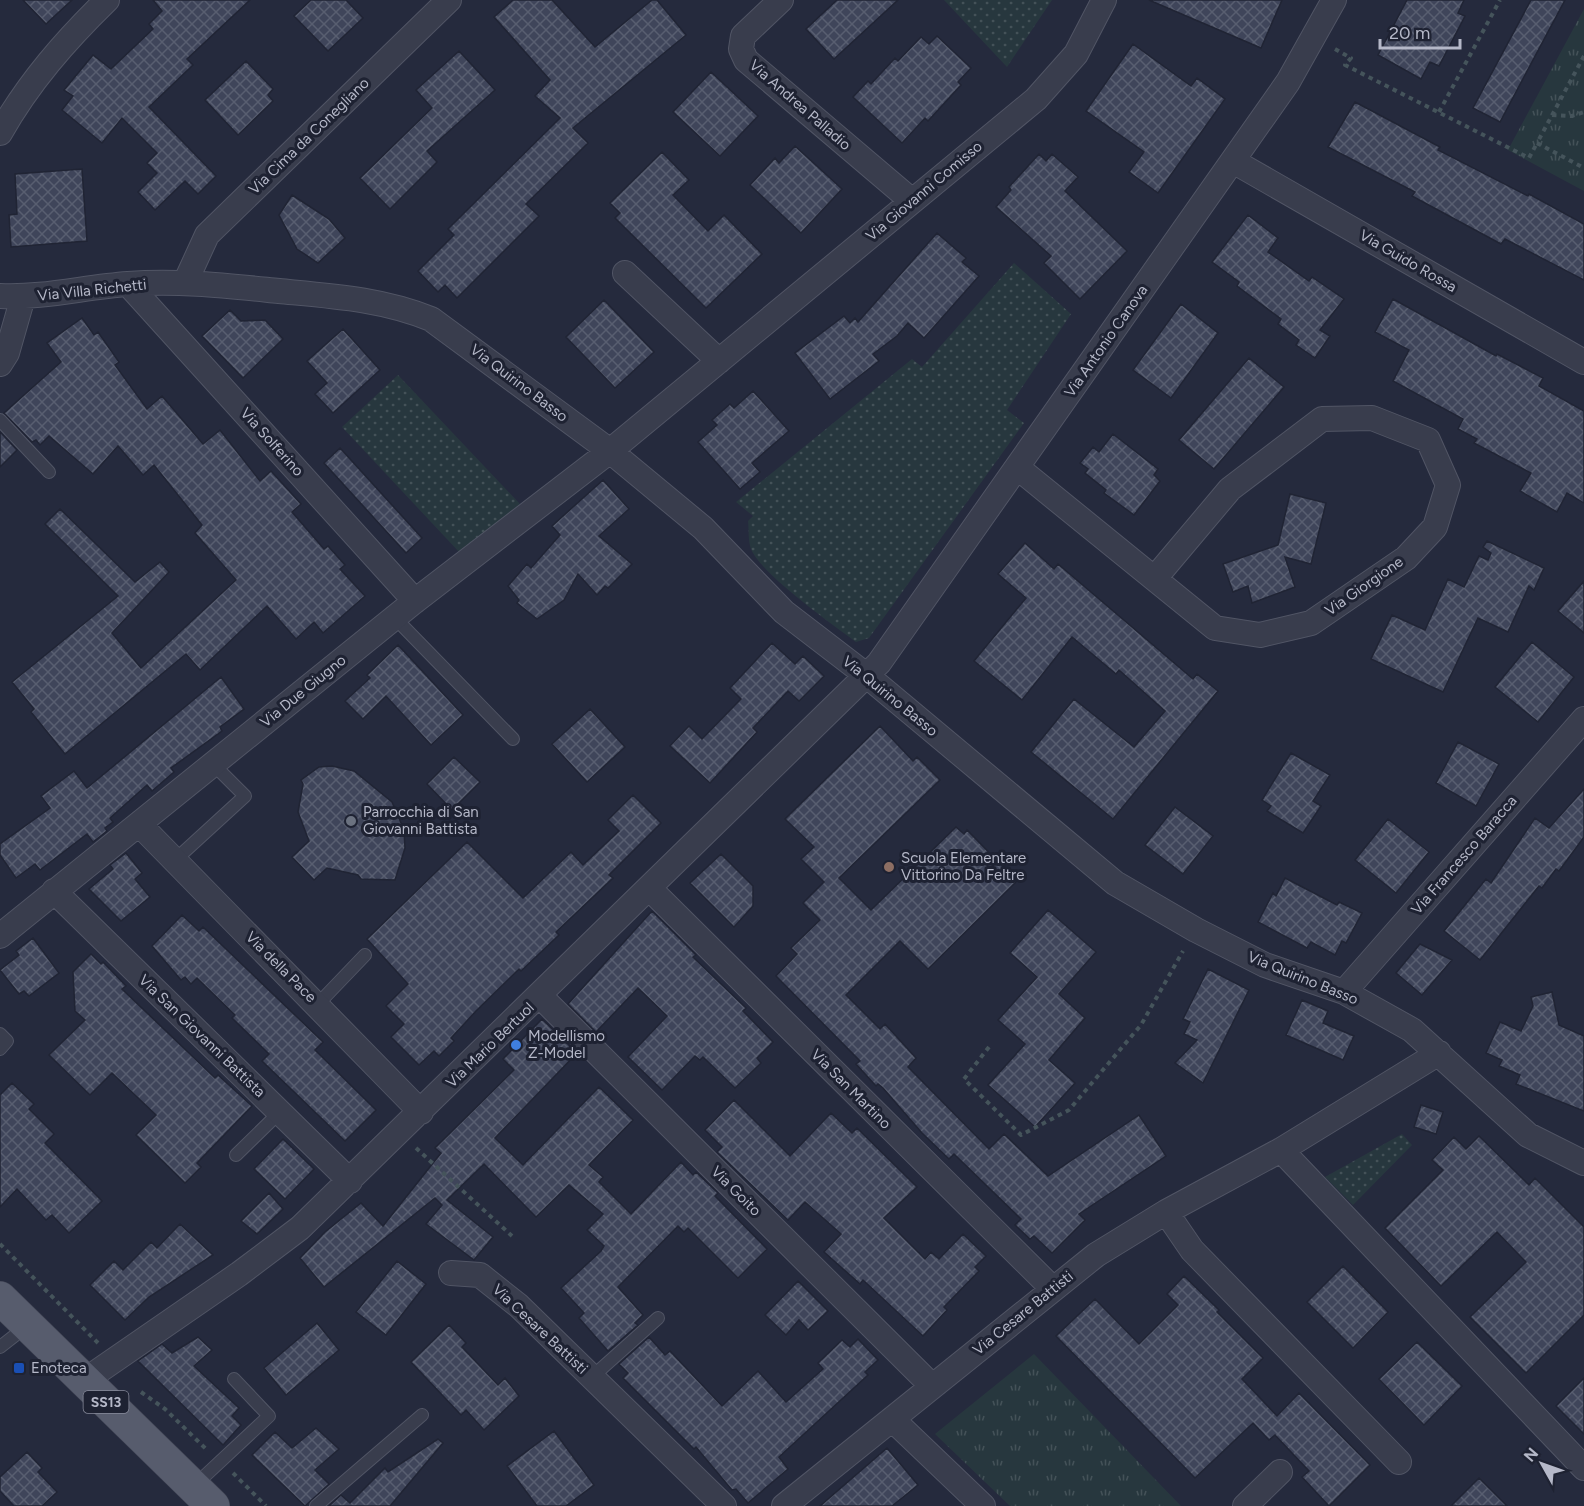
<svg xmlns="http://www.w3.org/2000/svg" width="1584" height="1506" viewBox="0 0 1584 1506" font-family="Figtree,sans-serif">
<defs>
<pattern id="grass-dots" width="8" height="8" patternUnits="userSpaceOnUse" patternTransform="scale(1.5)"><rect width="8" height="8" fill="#27373e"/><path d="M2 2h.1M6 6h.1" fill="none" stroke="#445258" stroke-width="1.8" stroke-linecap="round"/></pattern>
<pattern id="park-tufts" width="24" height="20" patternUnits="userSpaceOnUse" patternTransform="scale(1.5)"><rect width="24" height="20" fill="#27373e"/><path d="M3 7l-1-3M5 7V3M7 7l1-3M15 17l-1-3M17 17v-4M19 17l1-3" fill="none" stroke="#445258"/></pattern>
<pattern id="building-cross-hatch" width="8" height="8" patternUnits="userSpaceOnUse" patternTransform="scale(1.5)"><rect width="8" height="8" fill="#3f455a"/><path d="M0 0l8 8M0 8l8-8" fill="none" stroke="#585e70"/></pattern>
</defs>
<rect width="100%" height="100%" fill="#252a3d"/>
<path fill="url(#grass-dots)" d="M 944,0 L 1052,0 L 1007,67 Z
M 1014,263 L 1071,314 L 1007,410 L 1024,423 L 869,638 L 856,642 C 832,624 761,574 751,549 C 748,541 749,530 748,521 L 753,516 L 736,502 L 912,359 L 922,367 Z
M 398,375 L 520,504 L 460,553 L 342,427 Z
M 1402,1134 L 1412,1145 L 1353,1205 L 1325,1177 Z"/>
<path fill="url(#park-tufts)" d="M 1584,9 L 1584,191 L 1508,150 Z
M 1034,1354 L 1181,1506 L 1010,1506 L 935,1434 Z"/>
<path fill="url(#building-cross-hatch)" stroke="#202434" stroke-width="1.5" d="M 23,0 L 72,0 L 46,24 Z
M 153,0 L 250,0 L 187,59 L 193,65 L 149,107 L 216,176 L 198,194 L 185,181 L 155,210 L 138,192 L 157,173 L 147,163 L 157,153 L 122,118 L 102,143 L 62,110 L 73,96 L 64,90 L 93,55 L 111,69 L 153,29 L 149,24 L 162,11 Z
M 311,0 L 346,0 L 363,18 L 328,51 L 294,16 Z
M 513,0 L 552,0 L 595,47 L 652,0 L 657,0 L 686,35 L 573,128 L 588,143 L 526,204 L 539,216 L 457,298 L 445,285 L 438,292 L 418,271 L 454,235 L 448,229 L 560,118 L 535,96 L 550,80 L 494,17 Z
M 837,0 L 898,0 L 834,59 L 806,29 Z
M 1149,0 L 1282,0 L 1261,48 Z
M 1407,0 L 1464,0 L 1458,13 L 1465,16 L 1439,66 L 1430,62 L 1421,79 L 1378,55 Z
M 1531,0 L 1565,0 L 1500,122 L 1473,108 Z
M 937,36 L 971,68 L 958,82 L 961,85 L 928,121 L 925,118 L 902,143 L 853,97 L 868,81 L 871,84 L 895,58 L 898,61 L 921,37 L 929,44 Z
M 1133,44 L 1191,86 L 1197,78 L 1225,99 L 1158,193 L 1129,172 L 1144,152 L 1086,111 Z
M 459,51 L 495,90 L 427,151 L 437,162 L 390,209 L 360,178 L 432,108 L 416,90 Z
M 246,61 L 273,89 L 268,95 L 273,101 L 238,135 L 205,100 Z
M 711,72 L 758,116 L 720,156 L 673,112 Z
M 1355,102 L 1440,147 L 1438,150 L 1528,196 L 1529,194 L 1584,224 L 1584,280 L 1505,239 L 1501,244 L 1412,196 L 1415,192 L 1328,147 Z
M 795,146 L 842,189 L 801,233 L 750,185 L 775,158 L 779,163 Z
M 662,152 L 689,180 L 673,195 L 708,231 L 724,215 L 762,254 L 706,308 L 615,218 L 620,213 L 610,203 Z
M 1039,154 L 1046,161 L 1052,154 L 1078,177 L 1065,191 L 1127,251 L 1080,299 L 1044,263 L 1051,256 L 996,207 L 1011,190 L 1009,187 Z
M 82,169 L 87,241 L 11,247 L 9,215 L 17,214 L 15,174 Z
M 292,195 L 329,219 L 345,238 L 318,263 L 297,249 L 279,215 Z
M 1248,215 L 1278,238 L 1268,252 L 1309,281 L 1312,277 L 1344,299 L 1320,330 L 1330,336 L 1315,358 L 1296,345 L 1299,340 L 1278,324 L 1281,319 L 1237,286 L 1239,282 L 1212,262 Z
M 937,233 L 966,258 L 962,262 L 979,276 L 924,338 L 908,323 L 897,336 L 873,354 L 879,361 L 830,399 L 795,353 L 844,316 L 850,323 L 855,318 L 858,322 Z
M 1393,299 L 1496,356 L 1497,354 L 1543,378 L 1539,386 L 1584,411 L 1584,503 L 1567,493 L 1557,512 L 1520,491 L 1531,473 L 1474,443 L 1477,439 L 1458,429 L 1463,419 L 1393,381 L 1409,350 L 1375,332 Z
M 604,300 L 654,352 L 615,388 L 566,337 Z
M 1181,304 L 1218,333 L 1171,398 L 1133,370 Z
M 230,310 L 241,321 L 265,320 L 283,339 L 243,378 L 202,336 Z
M 82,318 L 94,335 L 98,332 L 119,362 L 115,365 L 147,409 L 162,396 L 203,444 L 220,430 L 260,481 L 271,471 L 301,504 L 292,512 L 324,549 L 328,546 L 345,565 L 340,569 L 365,596 L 323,633 L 314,622 L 296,639 L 267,606 L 200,670 L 186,654 L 65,754 L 31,712 L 34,709 L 12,682 L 118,596 L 45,524 L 60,509 L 135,582 L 160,562 L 169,572 L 112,633 L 141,668 L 236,580 L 195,533 L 202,525 L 154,465 L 143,475 L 118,446 L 93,474 L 49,436 L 40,445 L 36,440 L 32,442 L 4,413 L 61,362 L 47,343 Z
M 343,329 L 380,370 L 333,413 L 315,394 L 327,383 L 307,361 Z
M 1249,358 L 1284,387 L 1214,469 L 1179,440 Z
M 753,391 L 789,431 L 752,463 L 760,472 L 740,489 L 698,442 L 717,425 L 712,420 L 730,404 L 734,408 Z
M 0,432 L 17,450 L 0,467 Z
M 1113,434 L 1158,469 L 1154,475 L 1160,481 L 1134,515 L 1104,493 L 1106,490 L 1085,473 L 1088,469 L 1080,463 L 1093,447 L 1099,452 Z
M 340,448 L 422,538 L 406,553 L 324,463 Z
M 603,480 L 629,509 L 599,536 L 632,564 L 608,588 L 605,586 L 597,595 L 578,574 L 564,600 L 537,619 L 517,603 L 519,600 L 508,586 L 527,564 L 531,568 L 560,535 L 552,526 Z
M 1290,494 L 1326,503 L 1311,564 L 1285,557 L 1295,587 L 1252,603 L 1248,586 L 1233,592 L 1223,564 L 1278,545 Z
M 1487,541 L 1544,568 L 1534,590 L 1529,586 L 1508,632 L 1478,618 L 1443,692 L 1371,659 L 1392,615 L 1425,630 L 1448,579 L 1464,587 L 1479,556 L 1488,560 L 1491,553 L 1483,547 Z
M 1025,543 L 1054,569 L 1058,564 L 1193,679 L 1197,674 L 1218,691 L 1113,819 L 1031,752 L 1074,699 L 1134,747 L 1165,711 L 1119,670 L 1116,674 L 1072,637 L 1022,700 L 974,661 L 1026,598 L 998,574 Z
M 1584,581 L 1584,633 L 1558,611 Z
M 1532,642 L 1574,677 L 1538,722 L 1495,687 Z
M 772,643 L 795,664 L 803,656 L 824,676 L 799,701 L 788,691 L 753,728 L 757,732 L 710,783 L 670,746 L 689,726 L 702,739 L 741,699 L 730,688 Z
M 398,645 L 463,715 L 431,745 L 386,696 L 363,719 L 345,701 L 370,678 L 367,675 Z
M 221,677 L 244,709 L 220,727 L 222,731 L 171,768 L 174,772 L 152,791 L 147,785 L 110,818 L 113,822 L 105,828 L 107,831 L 93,842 L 87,834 L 40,870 L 35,864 L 16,878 L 0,855 L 0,844 L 50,808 L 41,796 L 74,771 L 87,788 Z
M 590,709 L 625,747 L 587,782 L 552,744 Z
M 880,726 L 913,761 L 917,757 L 940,780 L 839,878 L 871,910 L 956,827 L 964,834 L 967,830 L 1017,881 L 928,969 L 900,941 L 846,995 L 880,1029 L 885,1024 L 916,1058 L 908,1067 L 989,1149 L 1004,1134 L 1048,1176 L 1139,1115 L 1166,1156 L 1079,1214 L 1085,1220 L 1052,1253 L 1034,1236 L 1030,1239 L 1015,1225 L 1021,1219 L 954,1154 L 949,1159 L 922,1133 L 883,1088 L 878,1084 L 876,1086 L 856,1064 L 860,1061 L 776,976 L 797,954 L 791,948 L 820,920 L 803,903 L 824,882 L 801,859 L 814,847 L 785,819 Z
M 1458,742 L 1499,764 L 1476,806 L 1436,783 Z
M 1291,753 L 1330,775 L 1313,801 L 1321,806 L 1303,833 L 1267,811 L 1271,806 L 1262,800 Z
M 454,757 L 480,782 L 452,810 L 427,784 Z
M 332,766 L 354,771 L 392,802 L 404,830 L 405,848 L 395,880 L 361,879 L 358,875 L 327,868 L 314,880 L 292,857 L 309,841 L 298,812 L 303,784 L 301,780 L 319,767 Z
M 1584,789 L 1584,837 L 1559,871 L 1556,869 L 1542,888 L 1539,886 L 1480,960 L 1444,931 L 1486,879 L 1491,883 L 1535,818 L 1549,828 Z
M 633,795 L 661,823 L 609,875 L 613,878 L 556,932 L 559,935 L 521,971 L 519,969 L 476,1011 L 451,1038 L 454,1041 L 439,1056 L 434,1051 L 419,1065 L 391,1037 L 404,1024 L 386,1006 L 408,984 L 367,939 L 467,842 L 523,898 L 571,852 L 583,865 L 619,831 L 608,820 Z
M 1175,807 L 1213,836 L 1183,874 L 1145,845 Z
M 1388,819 L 1429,852 L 1396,893 L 1355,860 Z
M 126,853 L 142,873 L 135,879 L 150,897 L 121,921 L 89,889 L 113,869 L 110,865 Z
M 721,854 L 753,886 L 753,906 L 734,927 L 690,883 Z
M 1285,878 L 1337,905 L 1339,902 L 1362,913 L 1346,943 L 1342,941 L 1335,955 L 1311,942 L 1307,948 L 1258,922 L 1273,893 L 1276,896 Z
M 1048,910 L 1096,952 L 1059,994 L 1085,1018 L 1049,1060 L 1075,1083 L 1035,1127 L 988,1085 L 1025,1044 L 998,1020 L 1037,977 L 1010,953 Z
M 652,911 L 696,955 L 693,957 L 746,1008 L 743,1011 L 773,1042 L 757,1058 L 761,1063 L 735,1088 L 703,1057 L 700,1060 L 695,1056 L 662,1090 L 628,1057 L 667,1016 L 638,988 L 596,1032 L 568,1004 Z
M 182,915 L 199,931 L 203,927 L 323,1042 L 315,1050 L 376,1110 L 345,1141 L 262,1061 L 269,1054 L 232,1018 L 235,1015 L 197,978 L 191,984 L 185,977 L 181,980 L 152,946 Z
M 33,938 L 59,973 L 29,996 L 24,991 L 19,994 L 0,970 L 19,955 L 16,951 Z
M 1420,944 L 1452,960 L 1422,995 L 1396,973 Z
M 91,954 L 101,964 L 103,962 L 126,986 L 122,989 L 215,1078 L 218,1075 L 252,1106 L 197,1163 L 201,1167 L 185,1183 L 136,1135 L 156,1115 L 112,1073 L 90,1095 L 49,1055 L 85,1020 L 75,1011 L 73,972 Z
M 1208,969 L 1249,990 L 1203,1083 L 1175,1063 L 1197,1040 L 1184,1034 L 1190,1022 L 1183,1019 Z
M 1552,992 L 1559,1025 L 1584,1036 L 1584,1111 L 1516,1084 L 1520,1075 L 1499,1066 L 1502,1060 L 1486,1053 L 1500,1022 L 1521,1031 L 1533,1006 L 1531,997 Z
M 1302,1000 L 1328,1011 L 1323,1023 L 1354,1036 L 1343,1060 L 1286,1035 Z
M 542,1019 L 577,1053 L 495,1138 L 523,1165 L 599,1087 L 633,1120 L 589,1165 L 603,1177 L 599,1182 L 631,1214 L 681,1162 L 693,1175 L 696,1172 L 718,1193 L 715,1196 L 767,1249 L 738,1278 L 688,1228 L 684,1232 L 678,1226 L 618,1287 L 643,1315 L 635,1323 L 638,1325 L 608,1351 L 579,1318 L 584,1313 L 561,1288 L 601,1251 L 604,1246 L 587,1230 L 603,1214 L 569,1185 L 536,1217 L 484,1164 L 447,1200 L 493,1237 L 474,1260 L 426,1224 L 442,1205 L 435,1198 L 324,1287 L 300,1258 L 325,1232 L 361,1203 L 383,1226 L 441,1153 L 435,1148 L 514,1070 L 503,1059 Z
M 12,1083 L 34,1104 L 29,1109 L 54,1134 L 45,1143 L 102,1201 L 69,1233 L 52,1215 L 46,1220 L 17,1189 L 0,1207 L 0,1095 Z
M 734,1100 L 790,1156 L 831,1113 L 852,1133 L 857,1128 L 917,1187 L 884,1218 L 925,1259 L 931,1252 L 939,1259 L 963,1234 L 986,1256 L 975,1267 L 979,1271 L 944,1307 L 947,1310 L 923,1336 L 863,1280 L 860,1284 L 824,1252 L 841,1234 L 805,1202 L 788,1220 L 717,1152 L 722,1147 L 705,1130 Z
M 1421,1105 L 1443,1112 L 1436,1134 L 1414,1127 Z
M 1479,1136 L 1529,1185 L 1535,1178 L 1584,1227 L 1584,1315 L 1526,1373 L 1470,1317 L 1526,1262 L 1497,1232 L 1441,1286 L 1385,1228 L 1443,1170 L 1432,1160 L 1454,1137 L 1466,1149 Z
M 283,1139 L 314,1169 L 285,1199 L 254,1169 Z
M 269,1193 L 283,1209 L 257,1234 L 241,1221 Z
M 180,1224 L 213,1255 L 149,1297 L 125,1320 L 90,1285 L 114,1261 L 123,1270 L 151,1242 L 157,1248 Z
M 397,1261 L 426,1284 L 386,1335 L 356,1312 Z
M 1343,1266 L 1388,1312 L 1353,1348 L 1307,1302 Z
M 1184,1276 L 1219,1310 L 1217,1312 L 1263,1358 L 1242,1379 L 1277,1416 L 1299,1393 L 1370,1465 L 1329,1506 L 1302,1477 L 1309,1471 L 1275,1435 L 1269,1440 L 1253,1423 L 1195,1478 L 1056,1336 L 1095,1299 L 1139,1344 L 1178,1305 L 1167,1294 Z
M 798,1281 L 828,1311 L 808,1330 L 799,1320 L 786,1335 L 765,1315 Z
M 317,1323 L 339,1350 L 286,1395 L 264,1368 Z
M 449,1325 L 466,1343 L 462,1347 L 498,1385 L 505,1378 L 519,1396 L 484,1430 L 466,1410 L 461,1415 L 411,1362 Z
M 198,1337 L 212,1350 L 194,1366 L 239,1408 L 232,1416 L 241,1425 L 223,1445 L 138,1361 L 162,1344 L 172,1353 Z
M 649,1337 L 665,1355 L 670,1351 L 722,1406 L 758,1371 L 786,1402 L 823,1369 L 818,1363 L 842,1340 L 850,1347 L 858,1339 L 878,1360 L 865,1372 L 868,1375 L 779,1457 L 788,1469 L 748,1503 L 736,1489 L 732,1490 L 696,1447 L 694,1449 L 623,1378 L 628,1373 L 619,1364 Z
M 1417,1342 L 1462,1386 L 1424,1425 L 1379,1379 Z
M 1584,1378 L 1584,1434 L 1556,1406 Z
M 316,1428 L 339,1449 L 315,1470 L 329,1484 L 305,1506 L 252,1455 L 275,1432 L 292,1448 Z
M 554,1431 L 594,1485 L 566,1506 L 537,1506 L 507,1466 Z
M 438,1439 L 443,1443 L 390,1506 L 329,1506 L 341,1495 L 350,1503 L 385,1468 L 388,1472 Z
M 887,1448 L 918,1485 L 892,1506 L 820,1506 Z
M 27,1452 L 42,1468 L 38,1472 L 57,1492 L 42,1506 L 14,1506 L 0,1491 L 0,1477 Z
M 1479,1478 L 1507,1506 L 1451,1506 Z"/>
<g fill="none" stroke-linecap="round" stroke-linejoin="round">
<defs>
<path id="lane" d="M 0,420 L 49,472
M 394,617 L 513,739
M 174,861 L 245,796 L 213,764
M 318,1004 L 365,955
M 0,1034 L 7,1041 L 0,1049
M 236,1155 L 280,1112
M 0,1347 L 27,1326
M 592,1377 L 658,1318
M 194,1486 L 269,1416 L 234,1379
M 316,1506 L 422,1415"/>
<path id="street" d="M 781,0 L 743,36 L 741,49 L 746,60 L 912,201
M 0,133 C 29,82 65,41 107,0
M 1233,161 L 1584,362
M 625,273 L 719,361
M 185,283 L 207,235 L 449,0
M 128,284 L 415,601
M 0,296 C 43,298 85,287 128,284 C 178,280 229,286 279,291 C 332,296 382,299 431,319 L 610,451 L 703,528 L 784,612 L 866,675 L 1115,883 L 1196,930 L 1265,965 L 1344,992 L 1412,1030 L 1528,1135 L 1584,1163
M 0,364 L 7,353 L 23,297
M 1018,468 L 1215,628 L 1260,635 L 1311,623 L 1406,558 L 1435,527 L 1448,485 L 1428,440 L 1372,418 L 1322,419 L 1230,489 L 1155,578
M 139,824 L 421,1112
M 649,888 L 1053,1289
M 54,891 L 350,1181
M 0,936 L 415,601 L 610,451 L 1036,99 L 1076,54 L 1104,0
M 1344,992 L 1584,719
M 540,996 L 932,1386
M 1281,1150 L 1584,1468
M 1166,1212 L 1192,1250 L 1399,1462
M 451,1273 L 480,1275 L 519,1306 L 724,1506
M 84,1381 L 239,1274 L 300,1228 L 879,663 L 1288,82 L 1334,0
M 892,1419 L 983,1506
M 784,1506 L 1096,1255 L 1166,1212 L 1281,1150 L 1439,1053
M 1245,1506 L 1280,1472"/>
<path id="primary" d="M 0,1298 L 213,1506"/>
</defs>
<use href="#lane" stroke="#515565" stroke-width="14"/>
<use href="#street" stroke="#515565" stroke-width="26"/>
<use href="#primary" stroke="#424656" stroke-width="34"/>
<path stroke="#45545b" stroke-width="4" stroke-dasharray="4.5 4.5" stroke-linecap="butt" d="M 1335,49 L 1351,58 L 1345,65 L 1529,158 L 1537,143
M 1584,56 L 1537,143 L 1584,168
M 1439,112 L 1500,0
M 1552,115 L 1572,116 L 1584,112
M 989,1047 L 964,1079 L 1021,1135 L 1069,1110 L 1141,1025 L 1183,951
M 416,1148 L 512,1236
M 0,1244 L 98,1343
M 141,1392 L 165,1409 L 207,1450
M 233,1473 L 266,1506"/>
<use href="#lane" stroke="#393d4d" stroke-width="12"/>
<use href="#street" stroke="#393d4d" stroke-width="24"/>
<use href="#primary" stroke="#575c6d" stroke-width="33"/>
</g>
<circle fill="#6b7280" stroke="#1e2232" stroke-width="2" cx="351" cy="821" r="6"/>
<circle fill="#8d6e63" stroke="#1e2232" stroke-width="2" cx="889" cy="867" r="6"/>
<circle fill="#3f7fe0" stroke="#1e2232" stroke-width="2" cx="516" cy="1045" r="6"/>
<rect fill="#1a4fb4" stroke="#1e2232" stroke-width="2" x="13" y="1362" width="12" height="12" rx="3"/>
<g text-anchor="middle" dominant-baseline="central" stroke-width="6" stroke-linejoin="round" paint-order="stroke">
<rect fill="#1e2232" stroke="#888b9b" stroke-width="1.5" x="83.5" y="1391" width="45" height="22" rx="4.5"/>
<g font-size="14" font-weight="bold" fill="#b5b8c8">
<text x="106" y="1402">SS13</text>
</g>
<g font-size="15" fill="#b5b8c8" stroke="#1e2232">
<text transform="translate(800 105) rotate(41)">Via Andrea Palladio</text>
<text transform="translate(309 136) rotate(-44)">Via Cima da Conegliano</text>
<text transform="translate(924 191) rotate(-40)">Via Giovanni Comisso</text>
<text transform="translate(1408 261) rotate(30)">Via Guido Rossa</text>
<text transform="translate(92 290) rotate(-6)">Via Villa Richetti</text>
<text transform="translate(1106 341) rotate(-55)">Via Antonio Canova</text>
<text transform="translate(519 383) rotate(37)">Via Quirino Basso</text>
<text transform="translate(272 442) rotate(48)">Via Solferino</text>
<text transform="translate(1364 586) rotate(-35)">Via Giorgione</text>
<text transform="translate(303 691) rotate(-39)">Via Due Giugno</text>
<text transform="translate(890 696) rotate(39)">Via Quirino Basso</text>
<text transform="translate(1464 855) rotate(-49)">Via Francesco Baracca</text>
<text transform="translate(281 967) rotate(45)">Via della Pace</text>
<text transform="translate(1303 978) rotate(22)">Via Quirino Basso</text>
<text transform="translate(202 1036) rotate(44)">Via San Giovanni Battista</text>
<text transform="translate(490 1045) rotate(-44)">Via Mario Bertuol</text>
<text transform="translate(851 1089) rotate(45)">Via San Martino</text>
<text transform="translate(736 1191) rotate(45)">Via Goito</text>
<text transform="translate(1023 1313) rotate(-39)">Via Cesare Battisti</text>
<text transform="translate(540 1329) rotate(43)">Via Cesare Battisti</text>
</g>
<g font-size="15" fill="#b5b8c8" stroke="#1e2232" text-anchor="start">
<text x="363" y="812">Parrocchia di San<tspan x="363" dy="17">Giovanni Battista</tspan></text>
<text x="901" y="858">Scuola Elementare<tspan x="901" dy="17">Vittorino Da Feltre</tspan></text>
<text x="528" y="1036">Modellismo<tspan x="528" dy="17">Z-Model</tspan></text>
<text x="31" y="1368">Enoteca</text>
</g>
</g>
<g transform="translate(1542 1464) rotate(310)" stroke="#1e2232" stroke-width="4.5" paint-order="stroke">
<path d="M0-4.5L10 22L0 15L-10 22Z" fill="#b5b8c8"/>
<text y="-9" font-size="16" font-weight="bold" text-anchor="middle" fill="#b5b8c8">N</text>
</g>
<path d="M1380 39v9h80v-9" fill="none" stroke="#b5b8c8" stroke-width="3"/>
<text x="1389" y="39" font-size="18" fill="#b5b8c8" stroke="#1e2232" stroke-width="4.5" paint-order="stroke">20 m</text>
</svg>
